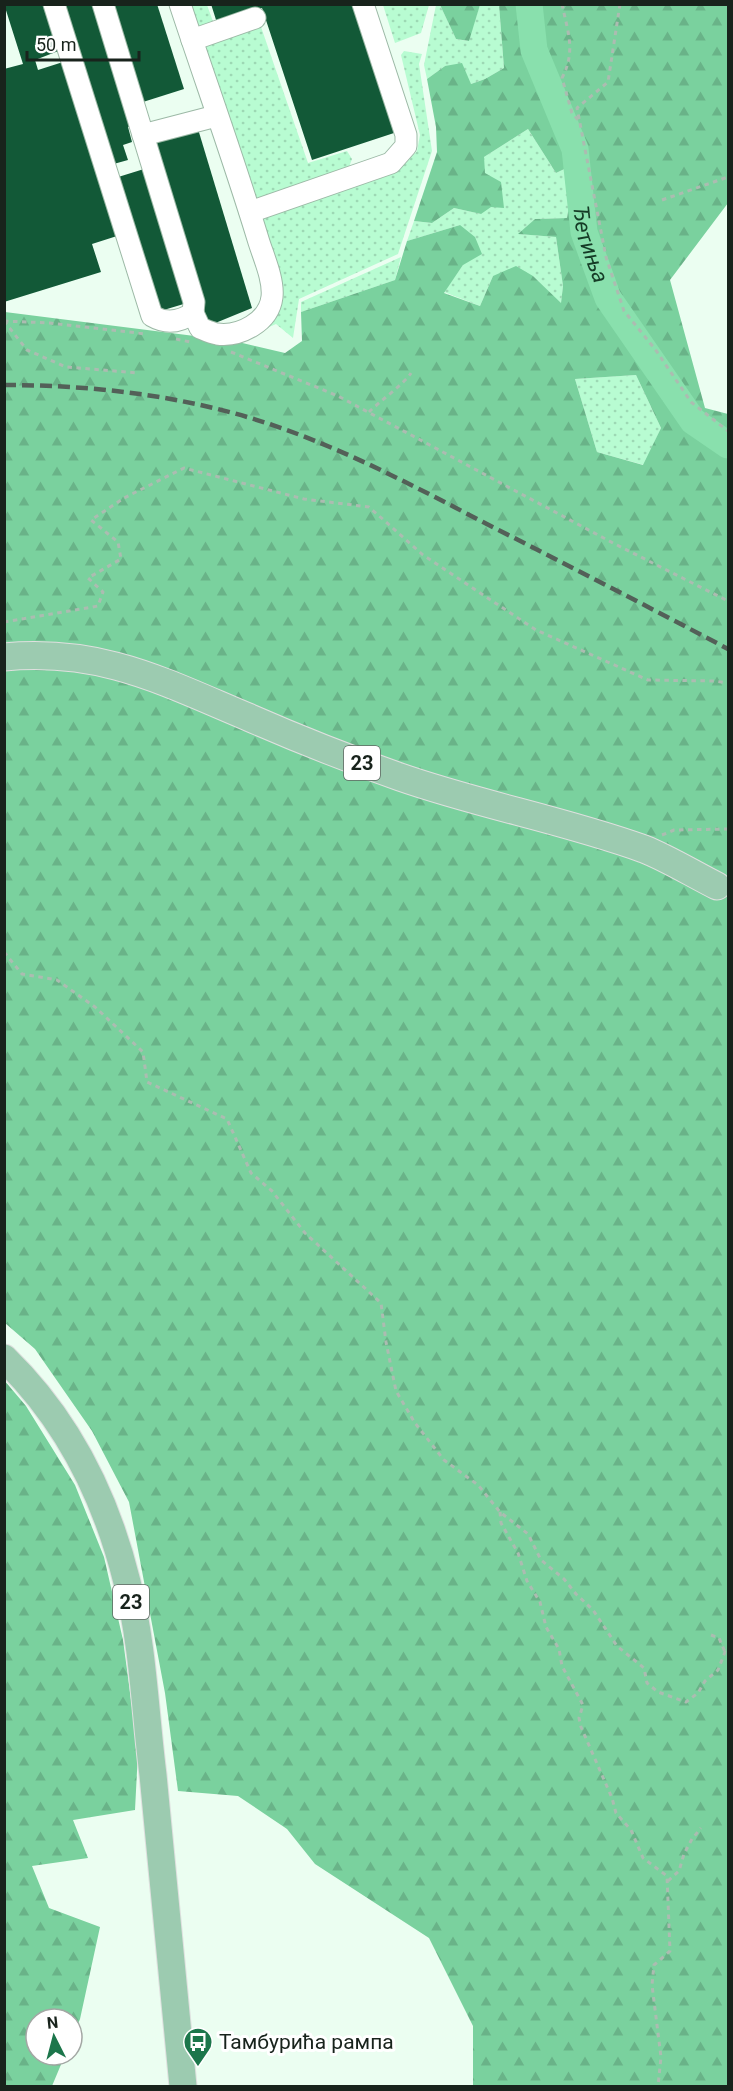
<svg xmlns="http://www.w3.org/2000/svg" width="733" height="2091" viewBox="0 0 733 2091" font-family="Roboto,sans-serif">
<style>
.grass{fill:url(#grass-dots)}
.forest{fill:url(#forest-firs);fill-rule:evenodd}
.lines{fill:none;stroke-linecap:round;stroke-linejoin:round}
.river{stroke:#89e0ad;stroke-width:27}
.building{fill:#125937}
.minor-casing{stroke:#9cb9a6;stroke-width:23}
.major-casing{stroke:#dfe0df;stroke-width:29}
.path{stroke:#acbcb1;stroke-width:3;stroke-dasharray:4.5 4.5;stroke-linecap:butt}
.minor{stroke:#fff;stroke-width:21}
.major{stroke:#9ccbb0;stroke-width:27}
.rail{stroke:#536058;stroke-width:4.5;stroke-dasharray:12 6;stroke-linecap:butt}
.labels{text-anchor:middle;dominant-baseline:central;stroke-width:6;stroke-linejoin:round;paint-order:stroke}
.shield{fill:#fff;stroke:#5d6560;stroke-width:1.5}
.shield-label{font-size:20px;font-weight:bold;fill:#18231c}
.poi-label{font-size:21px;fill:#18231c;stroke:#fff;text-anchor:start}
.water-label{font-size:22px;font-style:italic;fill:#153b26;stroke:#fff}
</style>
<defs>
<pattern id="grass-dots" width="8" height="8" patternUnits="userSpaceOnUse" patternTransform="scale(1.5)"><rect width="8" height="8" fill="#b8fcd2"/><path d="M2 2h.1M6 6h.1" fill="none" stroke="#9dd8b4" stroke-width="1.8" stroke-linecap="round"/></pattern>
<pattern id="forest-firs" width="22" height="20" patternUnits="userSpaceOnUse" patternTransform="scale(1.5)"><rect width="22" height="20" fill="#7ad19e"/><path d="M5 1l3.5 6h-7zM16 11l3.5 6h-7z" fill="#69b388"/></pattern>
</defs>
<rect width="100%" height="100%" fill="#ebfef1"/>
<g class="grass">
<polygon points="186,5 207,5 215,27 200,30"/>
<polygon points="383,5 429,5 421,33 395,43"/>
<polygon points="436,5 440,5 456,39 468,41 480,5 499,5 504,68 485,79 471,84 445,66 427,79 424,65"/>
<polygon points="260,24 308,163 347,151 352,159 349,167 268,201 257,198 247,191 202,45"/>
<polygon points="404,51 422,54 419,64 432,151 398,254 299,299 293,338 276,324 251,335 269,321 261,230 264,217 275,209 404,165 417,151 420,135 401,55"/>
<polygon points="528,129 556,173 577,163 583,184 568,186 570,199 567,218 535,219 519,234 556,237 563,286 561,304 533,276 493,276 480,306 444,292 463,265 460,225 407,241 414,221 432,223 454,208 481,214 484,157"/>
<polygon points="401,257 395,280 301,312 301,302"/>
<polygon points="636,375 661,428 644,465 597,452 575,379"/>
</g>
<g class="forest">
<polygon points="440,5 480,5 469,41 456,39"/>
<path d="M 499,5 L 728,5 L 728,203 L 670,280 L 705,408 L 728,414 L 728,2086 L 473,2086 L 473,2026 L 429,1938 L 315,1864 L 287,1829 L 238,1796 L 178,1791 L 165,1693 L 129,1502 L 92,1431 L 35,1349 L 5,1323 L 5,312 L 234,341 L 285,353 L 302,341 L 301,312 L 395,280 L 407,241 L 460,225 L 475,237 L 482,254 L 463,265 L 444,293 L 480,306 L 493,276 L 516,266 L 533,276 L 561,303 L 563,286 L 556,237 L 518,234 L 535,219 L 567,218 L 570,199 L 568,185 L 583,183 L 577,163 L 556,173 L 528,129 L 484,157 L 485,173 L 501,182 L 504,208 L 491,207 L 481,214 L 454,208 L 432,223 L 414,221 L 437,152 L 436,127 L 427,79 L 445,66 L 462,63 L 471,84 L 485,79 L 504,68 ZM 636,375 L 661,428 L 643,465 L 597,452 L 575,379 Z"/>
<polygon points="4,1380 26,1406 75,1485 104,1557 123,1640 138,1752 135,1810 73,1820 88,1858 32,1866 49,1908 100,1927 80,2019 72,2038 72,2019 36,2019 36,2055 65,2055 52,2086 5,2086"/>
</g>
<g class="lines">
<path class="river" id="s1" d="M 529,4 L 534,50 L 575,149 L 584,232 L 608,298 L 693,421 L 728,445"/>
</g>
<g class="building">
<polygon points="4,4 46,4 61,50 35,60 38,70 63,62 117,236 92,244 101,272 4,302 4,69 23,64"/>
<polygon points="62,4 95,4 133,125 128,127 132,142 123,145 128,160 110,165"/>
<polygon points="112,4 157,4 184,89 143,102"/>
<polygon points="211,4 352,4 394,133 312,160 262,8 217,23"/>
<polygon points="198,129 252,308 208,326 152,143"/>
<polygon points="144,169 187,303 157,312 115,178"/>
</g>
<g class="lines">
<g class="minor-casing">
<g id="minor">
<path d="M 54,4 L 152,316 C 166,324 180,322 193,313 L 194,302 L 103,4"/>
<path d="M 180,4 C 206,83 234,160 258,239 C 263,256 274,279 272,297 C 269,322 240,337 217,334 C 211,333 205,330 200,328 L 193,313"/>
<polyline points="192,40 255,18"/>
<polyline points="143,135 216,116"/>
<polyline points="250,212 391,163 406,146 406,135 363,4"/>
</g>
</g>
<g class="major-casing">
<g id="major">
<path d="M 4,657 C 101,648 162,681 248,717 C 298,739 349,759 400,777 C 480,805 564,820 644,849 C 669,859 693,874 717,886"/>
<path d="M 4,1358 C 67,1419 106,1497 127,1582 C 143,1644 145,1711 153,1775 C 164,1879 173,1983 183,2086"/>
</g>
</g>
<g class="path">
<path d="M 562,4 C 568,33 576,51 562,78 L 572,113 L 580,122"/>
<polyline points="620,4 608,82 577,108 606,257 624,311 655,349 691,402 728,431"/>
<polyline points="662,200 728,177"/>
<polyline points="4,321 50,323 146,334"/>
<polyline points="4,321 27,350 66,367 139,373"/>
<polyline points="176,339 190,342"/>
<polyline points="231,352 338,396 613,543 728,601"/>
<path d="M 369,412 C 379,402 406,382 411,373"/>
<polyline points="4,622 98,606 103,592 88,578 121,559 118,542 91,520 124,498 184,468 304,499 369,507 423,555 536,630 648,680 714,681 728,683"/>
<polyline points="662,835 674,830 728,829"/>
<polyline points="4,952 22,974 57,980 95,1007 143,1052 147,1082 227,1119 251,1173 272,1191 305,1233 381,1303 386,1342 396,1391 415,1423 444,1460 478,1485 500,1512 528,1534 541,1560 564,1579 576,1594 593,1610 617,1646 644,1668 647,1683 658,1692 686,1702 698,1693 705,1681 718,1670 725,1652 728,1653"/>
<polyline points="500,1512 501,1523 518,1553 527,1581 540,1602 546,1627 559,1649 562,1666 583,1705 579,1718 581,1727 612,1798 616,1813 631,1830 643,1858 667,1876 670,1951 654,1965 652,1985 661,2057 658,2086"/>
<polyline points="711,1635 719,1638 725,1652"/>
<polyline points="668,1881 679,1871 684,1854 692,1839 701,1828"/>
</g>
<use href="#minor" class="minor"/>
<use href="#major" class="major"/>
<path class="rail" d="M 4,385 C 82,385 159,393 233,413 C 322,437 402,480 483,522 C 565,564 647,606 728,649"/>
</g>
<defs>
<g id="bus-pin" transform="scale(1.5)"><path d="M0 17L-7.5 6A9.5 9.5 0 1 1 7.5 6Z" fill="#1c764b" stroke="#fff"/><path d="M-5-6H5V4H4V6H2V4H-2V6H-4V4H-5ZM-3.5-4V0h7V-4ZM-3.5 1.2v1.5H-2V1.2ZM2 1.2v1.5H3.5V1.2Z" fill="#fff"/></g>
</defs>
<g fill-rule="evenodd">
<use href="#bus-pin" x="198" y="2042"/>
</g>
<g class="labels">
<g class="shield">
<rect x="344" y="746" width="36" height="34" rx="4.5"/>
<rect x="113" y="1585" width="36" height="34" rx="4.5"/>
</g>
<g class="shield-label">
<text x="362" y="763">23</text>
<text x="131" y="1602">23</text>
</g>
<g class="poi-label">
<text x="219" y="2042">Тамбурића рампа</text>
</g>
<g class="water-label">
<text stroke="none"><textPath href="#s1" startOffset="250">Ђетиња</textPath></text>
</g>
</g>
<rect width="733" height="2091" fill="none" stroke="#18231c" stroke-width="12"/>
<g transform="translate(54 2037) rotate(354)"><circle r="28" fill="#ffffff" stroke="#a3a7a4" stroke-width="1.5"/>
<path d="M0-4.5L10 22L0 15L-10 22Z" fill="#1c764b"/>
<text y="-9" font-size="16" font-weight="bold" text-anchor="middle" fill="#18231c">N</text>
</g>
<path d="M27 51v9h112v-9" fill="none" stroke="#18231c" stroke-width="3"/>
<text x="36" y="51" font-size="18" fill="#18231c" stroke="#ffffff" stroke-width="4.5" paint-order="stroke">50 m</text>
</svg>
